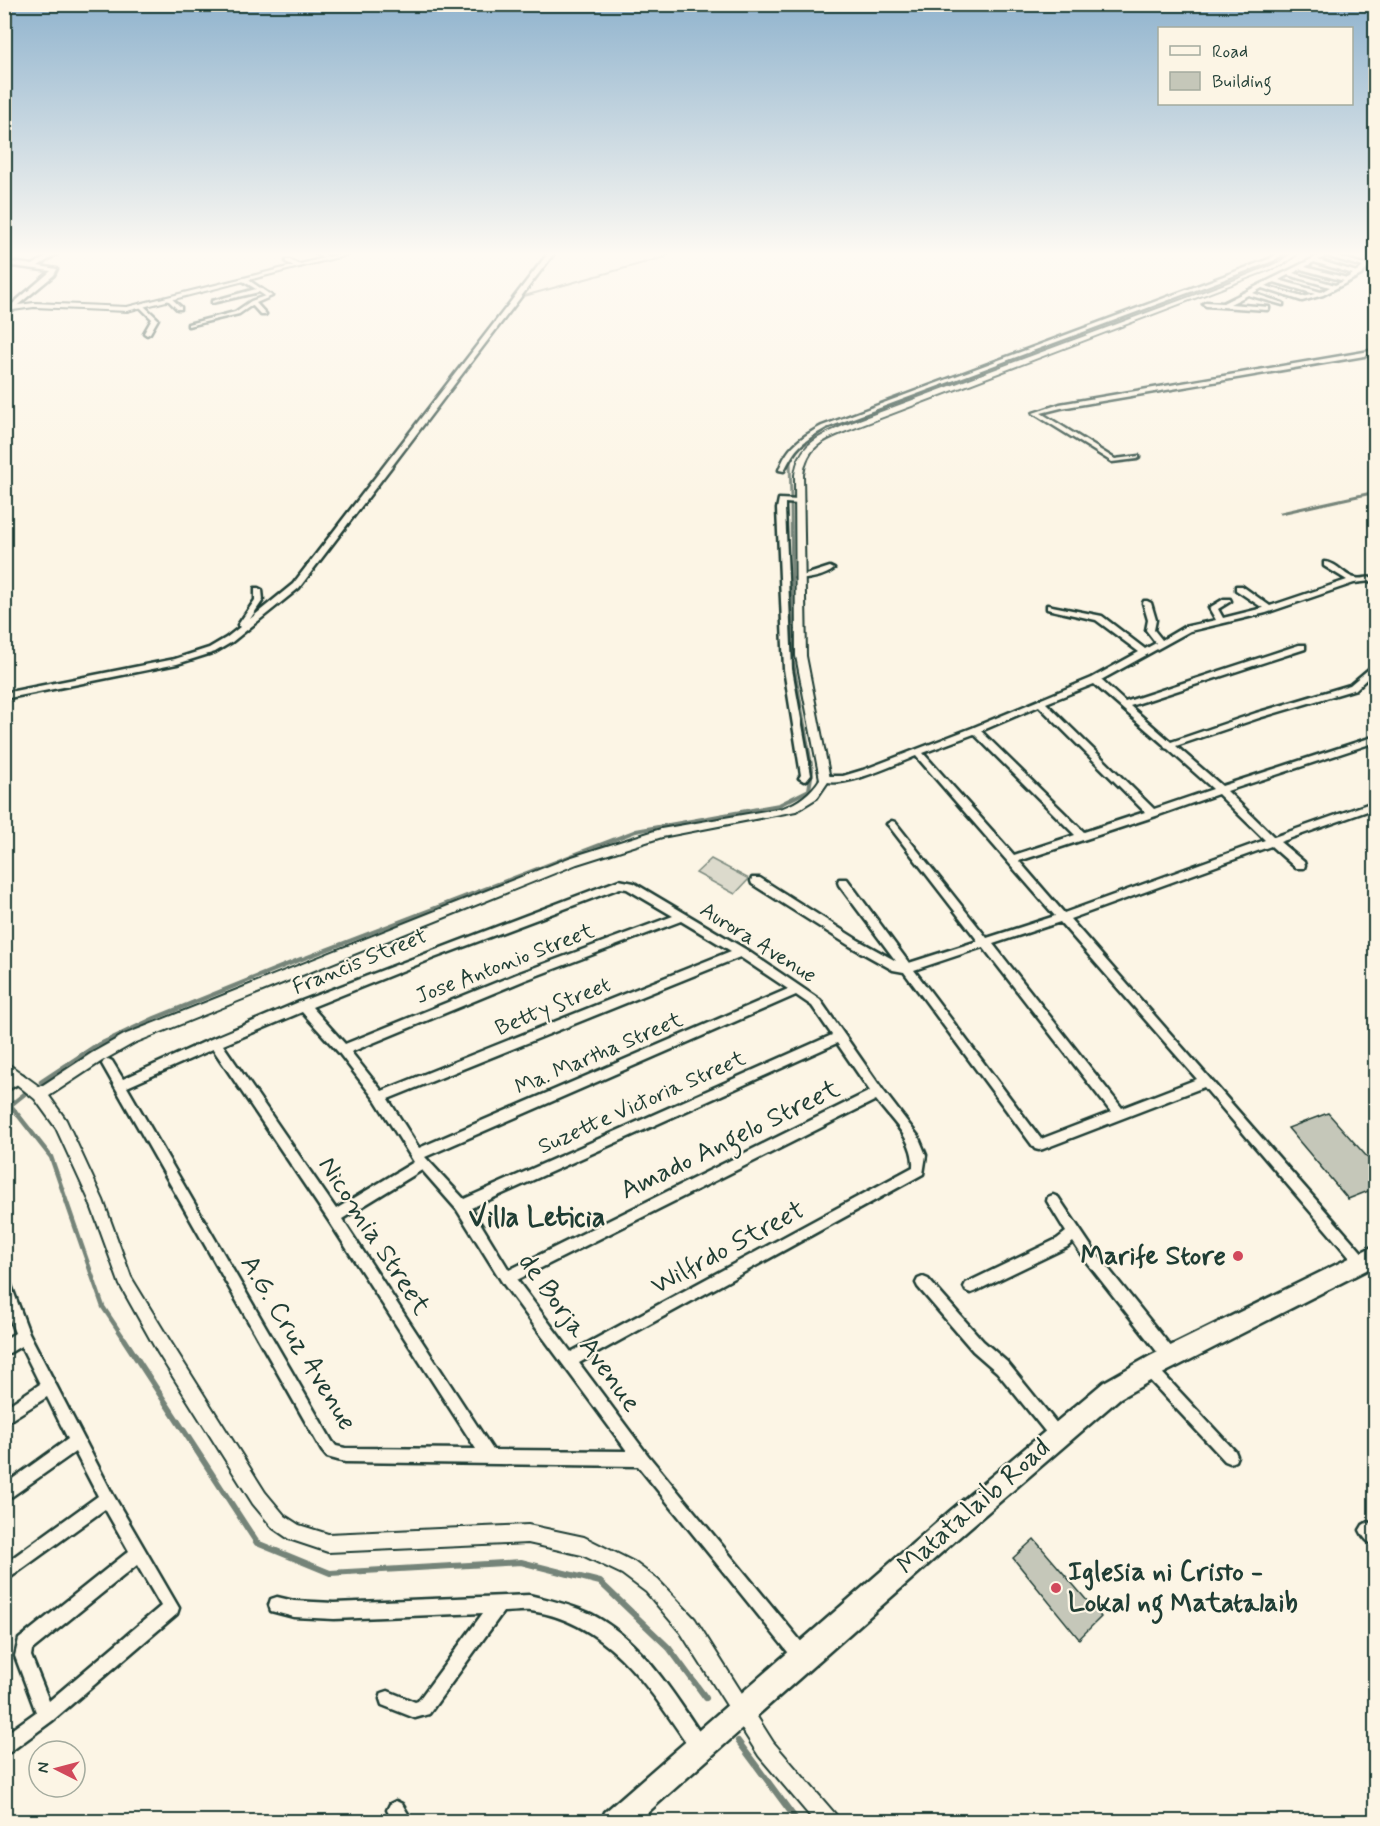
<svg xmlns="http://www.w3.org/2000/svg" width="1380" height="1826" viewBox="0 0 1380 1826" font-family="Mynerve,sans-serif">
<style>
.green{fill:#dcdacc;stroke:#7e8c80;stroke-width:1.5}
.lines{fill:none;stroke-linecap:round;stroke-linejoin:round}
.stream-far4{stroke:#758479;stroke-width:2}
.stream-far3{stroke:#758479;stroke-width:3}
.stream-far2{stroke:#758479;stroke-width:4}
.stream-far1{stroke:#758479;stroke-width:4.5}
.stream{stroke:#758479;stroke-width:6}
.building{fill:#c5c7b9;stroke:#1f3d34;stroke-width:1.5}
.minor-casing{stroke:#1f3d34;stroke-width:5}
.tertiary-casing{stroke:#1f3d34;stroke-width:4}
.primary-casing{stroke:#1f3d34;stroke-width:5}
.minor{fill:#fcf5e5;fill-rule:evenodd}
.tertiary{fill:#fcf5e5;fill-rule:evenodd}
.primary{fill:#fcf5e5;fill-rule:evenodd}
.poi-dot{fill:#d1495b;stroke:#fcf5e5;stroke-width:2}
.labels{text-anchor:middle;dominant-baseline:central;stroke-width:4.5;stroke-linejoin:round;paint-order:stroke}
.street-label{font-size:22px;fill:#1f3d34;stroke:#fcf5e5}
.near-street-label{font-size:27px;fill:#1f3d34;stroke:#fcf5e5}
.near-poi-label{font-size:27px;font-weight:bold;fill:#1f3d34;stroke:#fcf5e5;text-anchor:end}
.near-neighbourhood-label{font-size:28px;font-weight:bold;fill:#1f3d34;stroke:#fcf5e5}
</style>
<rect width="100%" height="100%" fill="#fcf5e5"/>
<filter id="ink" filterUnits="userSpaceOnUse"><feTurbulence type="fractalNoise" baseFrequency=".0167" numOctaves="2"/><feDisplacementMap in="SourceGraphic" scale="12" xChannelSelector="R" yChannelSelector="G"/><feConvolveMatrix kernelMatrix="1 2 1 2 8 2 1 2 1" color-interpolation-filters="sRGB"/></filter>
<g filter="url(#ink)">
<polygon class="green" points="711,859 749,879 735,894 696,873"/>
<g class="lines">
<g class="stream-far4">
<polyline points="1185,297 1279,262 1292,252"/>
<polyline points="517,298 665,257 671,252"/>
<polyline points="871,414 1182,298"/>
<polyline points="854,420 867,415"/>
<polyline points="827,433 848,422"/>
</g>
<g class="stream-far3">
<polyline points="796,449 829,432"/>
<polyline points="791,499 790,459 792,456"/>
<polyline points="791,504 793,664"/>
<polyline points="1281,513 1376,492"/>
</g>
<polyline class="stream-far2" points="297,961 636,831 779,805 809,790 812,770 793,663"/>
<g class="stream-far1">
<polyline points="41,1082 94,1047 155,1018 301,959"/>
<polyline points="4,1097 51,1157 103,1307 125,1340"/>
<polyline points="12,1104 27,1092"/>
</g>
<g class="stream">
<polyline points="124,1339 257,1543 330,1573 521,1562 600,1582 669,1648 706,1698"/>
<polyline points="738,1741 798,1822"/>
</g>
</g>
<g class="building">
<polygon points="1328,1113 1376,1167 1376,1188 1348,1199 1288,1128"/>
<polygon points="1034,1539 1101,1617 1079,1639 1013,1558"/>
</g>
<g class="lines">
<g class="minor-casing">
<g id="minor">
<polygon points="53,252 60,252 38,266 57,269 54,275 13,309 9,309 9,307 51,271 4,265 4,261 33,265"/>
<polygon points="314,252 321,252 330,258 325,259"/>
<polygon points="549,252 555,252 299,588 232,642 215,652 177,664 4,699 4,693 175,659 209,648 226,638 240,627 238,625 255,600 255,588 258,588 262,590 263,600 250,619 293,584"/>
<path d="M 1280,252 L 1286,252 L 1273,261 L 826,428 C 802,442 796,446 784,471 L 779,470 C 787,447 801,437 822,426 L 1269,259 Z"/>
<path d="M 1326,252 L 1333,252 L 1330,254 L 1367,265 L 1376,264 L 1376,268 L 1368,268 L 1361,275 L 1323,295 L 1302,301 L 1262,288 L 1253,293 L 1283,303 L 1283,305 L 1248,295 L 1230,304 L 1269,307 L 1269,309 L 1267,310 L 1206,306 L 1203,304 L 1206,302 L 1223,303 ZM 1326,256 L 1363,267 L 1357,272 L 1318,260 ZM 1314,262 L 1353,274 L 1347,278 L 1305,267 ZM 1301,269 L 1344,281 L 1335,285 L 1293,273 ZM 1288,275 L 1330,287 L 1321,292 L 1279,280 ZM 1274,282 L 1315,294 L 1302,297 L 1266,286 Z"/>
<polygon points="1360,252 1367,252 1376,257 1376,261"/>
<polygon points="286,260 290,260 301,266 296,267 286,262"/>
<polygon points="243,279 247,279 272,296 256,303 266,314 265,315 261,315 252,305 239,314 188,326 188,324 235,312 251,301 265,296 259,292 212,303 212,301 256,289 243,281"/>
<polygon points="171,298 181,307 181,309 177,309 168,300"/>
<polygon points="143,305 158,319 150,333 147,335 144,333 152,319 140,307"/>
<polygon points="1376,350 1376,354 1061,408 1041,413 1115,459 1139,456 1139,458 1137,459 1112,462 1033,413 1060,404"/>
<polygon points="779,499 799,500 803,502 799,504 785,503 785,509 792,669 811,775 807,780 804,781 799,778 801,775 784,669 777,509"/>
<path d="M 1324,562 C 1337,562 1344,576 1355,578 C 1363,580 1368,575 1375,579 L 1371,581 L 1354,583 L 1266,613 L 1190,631 L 1101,680 L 1125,702 L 1299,645 L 1305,645 L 1305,649 L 1130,706 L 1171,742 L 1256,713 L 1350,685 L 1376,663 L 1376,670 L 1356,689 L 1262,717 L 1176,746 L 1222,786 L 1376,736 L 1376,742 L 1227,791 L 1274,837 L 1376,801 L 1376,808 L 1280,842 L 1304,862 L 1305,865 L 1304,868 L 1296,868 L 1271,846 L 1070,919 L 1366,1257 L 1368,1261 L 1366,1265 L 1361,1267 L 1356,1265 L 1204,1087 L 1043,1149 L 1039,1150 L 1035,1149 L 904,972 L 893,970 L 850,946 L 752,884 L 751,881 L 752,878 L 760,878 L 858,940 L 896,961 L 839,885 L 838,882 L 839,879 L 847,879 L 909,963 L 978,941 L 889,826 L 887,824 L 892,821 L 895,822 L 987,938 L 1055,916 L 916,756 C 896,764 837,792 820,779 L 825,776 L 843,776 L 863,770 L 972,728 L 1092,678 L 1139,652 L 1096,620 L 1047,609 L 1047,605 L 1102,616 L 1145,649 L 1156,643 L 1146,630 L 1148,620 L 1143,603 L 1144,601 L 1147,601 L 1151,603 L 1156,620 L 1154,630 L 1162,640 L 1184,627 L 1216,620 L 1209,608 L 1224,599 L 1230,599 L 1231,601 L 1218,609 L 1223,618 L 1263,608 L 1236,590 L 1236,586 L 1242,586 L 1270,606 L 1347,580 L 1324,566 ZM 1094,684 L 1164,745 L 1165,748 L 1168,749 L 1213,789 L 1154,809 L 1046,703 ZM 1039,706 L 1145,812 L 1084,832 L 981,731 ZM 974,734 L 1075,835 L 1014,855 L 923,753 ZM 1218,794 L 1265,840 L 1064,913 L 1019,861 L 1156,816 ZM 1060,922 L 1197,1079 L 1122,1108 L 993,944 ZM 983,947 L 1111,1112 L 1041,1139 L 914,970 Z"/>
<path d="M 830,567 L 834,569 C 824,577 812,578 800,580 L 796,578 Z"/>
<path d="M 619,880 L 634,883 L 745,949 L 820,1000 L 882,1089 L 918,1136 L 926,1155 L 923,1174 L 579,1363 L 647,1454 L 808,1650 L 810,1656 L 808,1662 L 802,1664 L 796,1662 L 638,1466 L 345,1462 L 327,1457 L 322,1451 L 102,1064 L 104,1061 L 108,1059 L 112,1061 L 123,1079 L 211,1039 L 299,1002 ZM 620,888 L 627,889 L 673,916 L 517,974 L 345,1044 L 312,1007 L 434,958 ZM 681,921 L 731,951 L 382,1091 L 351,1052 L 525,980 ZM 740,957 L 788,989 L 419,1148 L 388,1099 ZM 796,995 L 812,1006 L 832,1035 L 464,1199 L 425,1157 ZM 302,1012 L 339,1053 L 376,1101 L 414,1162 L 336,1209 L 223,1045 ZM 837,1043 L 870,1091 L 509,1270 L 471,1208 ZM 213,1049 L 329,1221 L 476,1449 L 345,1448 L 336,1446 L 332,1441 L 127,1087 ZM 876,1100 C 891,1120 915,1140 913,1167 L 571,1352 L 517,1280 ZM 422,1170 L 457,1210 L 502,1282 L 627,1451 L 493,1450 L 342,1219 Z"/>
<polygon points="19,1073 23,1075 25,1078 23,1081 4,1092 4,1081"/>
<polygon points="1053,1195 1058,1197 1095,1252 1176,1353 1178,1358 1176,1363 1171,1365 1166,1363 1085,1260 1073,1242 1067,1247 976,1291 971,1293 966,1291 964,1287 966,1283 1057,1239 1066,1232 1047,1201 1048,1197"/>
<polygon points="923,1277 928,1279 983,1341 1007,1362 1062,1430 1064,1435 1062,1440 1057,1442 1052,1440 997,1372 973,1351 918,1287 916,1283 918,1279"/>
<path d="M 4,1278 L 9,1280 L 29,1333 L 112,1493 L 179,1608 L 177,1614 L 52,1721 L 10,1752 L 4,1754 L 4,1735 L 36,1712 L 15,1656 L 19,1639 L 129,1551 L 105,1509 L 4,1582 L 4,1564 L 98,1496 L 75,1452 L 4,1502 L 4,1485 L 68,1439 L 47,1397 L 4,1424 L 4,1408 L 40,1384 L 21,1346 L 4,1356 L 4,1340 L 15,1333 L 4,1304 ZM 137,1565 L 161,1606 L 49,1701 L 31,1656 L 32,1650 Z"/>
<polygon points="1149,1362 1154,1364 1235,1451 1237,1456 1235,1461 1230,1463 1225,1461 1144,1374 1142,1369 1144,1364"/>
<path d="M 1368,1522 L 1376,1527 L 1376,1546 C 1368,1543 1363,1537 1360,1530 L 1363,1525 Z"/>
<path d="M 529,1595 C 550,1600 571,1605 591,1614 C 642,1640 674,1695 705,1740 L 708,1746 L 705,1752 L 699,1755 L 693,1752 C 652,1692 610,1622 531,1611 C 522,1610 512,1612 503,1612 L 429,1714 L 415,1718 L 382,1705 L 380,1699 L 382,1693 L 388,1691 L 415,1702 L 418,1701 L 483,1613 L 334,1619 L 294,1617 L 271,1611 L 269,1605 L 271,1599 L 277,1597 L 294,1601 L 334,1603 Z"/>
<polygon points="396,1801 402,1804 413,1822 393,1822 387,1810 390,1804"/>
</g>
</g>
<g class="tertiary-casing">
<g id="tertiary">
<polygon points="348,252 358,252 127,311 34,307 13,310 4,315 4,310 11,306 34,303 127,307"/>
<path d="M 1292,252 L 1299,252 L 1284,264 L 849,430 C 824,440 807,445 803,475 L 806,656 L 830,779 L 817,798 L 796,811 L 662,837 L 577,864 L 134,1043 L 102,1061 L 49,1096 L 66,1120 L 103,1200 L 131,1277 L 170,1341 L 265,1492 L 285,1516 L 299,1525 L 328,1534 L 528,1525 L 584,1537 L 634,1562 L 658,1580 L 695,1619 L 773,1742 L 836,1815 L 839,1822 L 815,1822 L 759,1756 L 681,1633 L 646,1592 L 622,1574 L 582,1555 L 528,1543 L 328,1552 L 289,1539 L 273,1528 L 253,1504 L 158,1353 L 120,1285 L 89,1200 L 56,1128 L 35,1099 L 4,1074 L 4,1061 L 40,1087 L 92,1053 L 124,1035 L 569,858 L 661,829 L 783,808 C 799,802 811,793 820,779 L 796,656 L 795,475 C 799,444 817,438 843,426 L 1241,278 L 1280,262 Z"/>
</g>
</g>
<g class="primary-casing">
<polygon id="primary" points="1376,1245 1376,1265 1166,1372 1120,1398 967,1530 637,1822 601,1822 605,1812 949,1512 1104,1382 1150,1356"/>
</g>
<use href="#minor" class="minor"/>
<use href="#tertiary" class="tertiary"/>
<use href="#primary" class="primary"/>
</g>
</g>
<linearGradient id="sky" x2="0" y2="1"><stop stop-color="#91b4ce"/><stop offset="0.5" stop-color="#fefaf3"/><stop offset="1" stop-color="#fefaf3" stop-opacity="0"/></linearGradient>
<rect width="1380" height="508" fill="url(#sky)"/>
<g class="poi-dot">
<circle cx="1238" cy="1256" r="6"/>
<circle cx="1056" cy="1588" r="6"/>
</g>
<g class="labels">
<g class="street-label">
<text transform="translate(758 943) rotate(32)">Aurora Avenue</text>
<text transform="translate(360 962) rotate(-22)">Francis Street</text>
<text transform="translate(505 964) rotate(-21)">Jose Antonio Street</text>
<text transform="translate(553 1007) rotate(-22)">Betty Street</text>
<text transform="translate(599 1054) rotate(-23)">Ma. Martha Street</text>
<text transform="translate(642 1103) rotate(-24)">Suzette Victoria Street</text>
</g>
<g class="near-street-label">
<text transform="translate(730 1140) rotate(-26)">Amado Angelo Street</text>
<text transform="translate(374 1236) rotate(57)">Nicomia Street</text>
<text transform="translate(728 1248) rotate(-28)">Wilfrdo Street</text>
<text transform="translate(579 1333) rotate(54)">de Borja Avenue</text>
<text transform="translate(298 1343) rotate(59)">A.G. Cruz Avenue</text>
<text transform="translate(974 1507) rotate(-41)">Matatalaib Road</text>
</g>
<g class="near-poi-label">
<text x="1226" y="1256">Marife Store</text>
<text x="1068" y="1572" text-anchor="start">Iglesia ni Cristo -<tspan x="1068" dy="31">Lokal ng Matatalaib</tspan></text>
</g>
<g class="near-neighbourhood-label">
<text x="537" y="1218">Villa Leticia</text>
</g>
</g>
<rect width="1380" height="1826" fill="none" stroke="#fcf5e5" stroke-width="24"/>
<rect x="12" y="12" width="1356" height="1802" fill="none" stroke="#1f3d34" stroke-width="2" filter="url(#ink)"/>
<rect x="1158" y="27" width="195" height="78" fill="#fcf5e5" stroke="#a4ab9e" stroke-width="1.5"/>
<rect x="1170" y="46" width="30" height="9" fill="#fcf5e5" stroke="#a4ab9e" stroke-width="1.5"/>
<text x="1212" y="57" font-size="18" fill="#1f3d34">Road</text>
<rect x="1170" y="72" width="30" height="18" fill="#c5c7b9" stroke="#a4ab9e" stroke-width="1.5"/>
<text x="1212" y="87" font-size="18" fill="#1f3d34">Building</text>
<g transform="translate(57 1769) rotate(276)"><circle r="28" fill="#fcf5e5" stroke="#a4ab9e" stroke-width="1.5"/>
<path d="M0-4.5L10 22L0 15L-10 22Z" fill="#d1495b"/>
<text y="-9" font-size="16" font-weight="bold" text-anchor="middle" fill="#1f3d34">N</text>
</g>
</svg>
